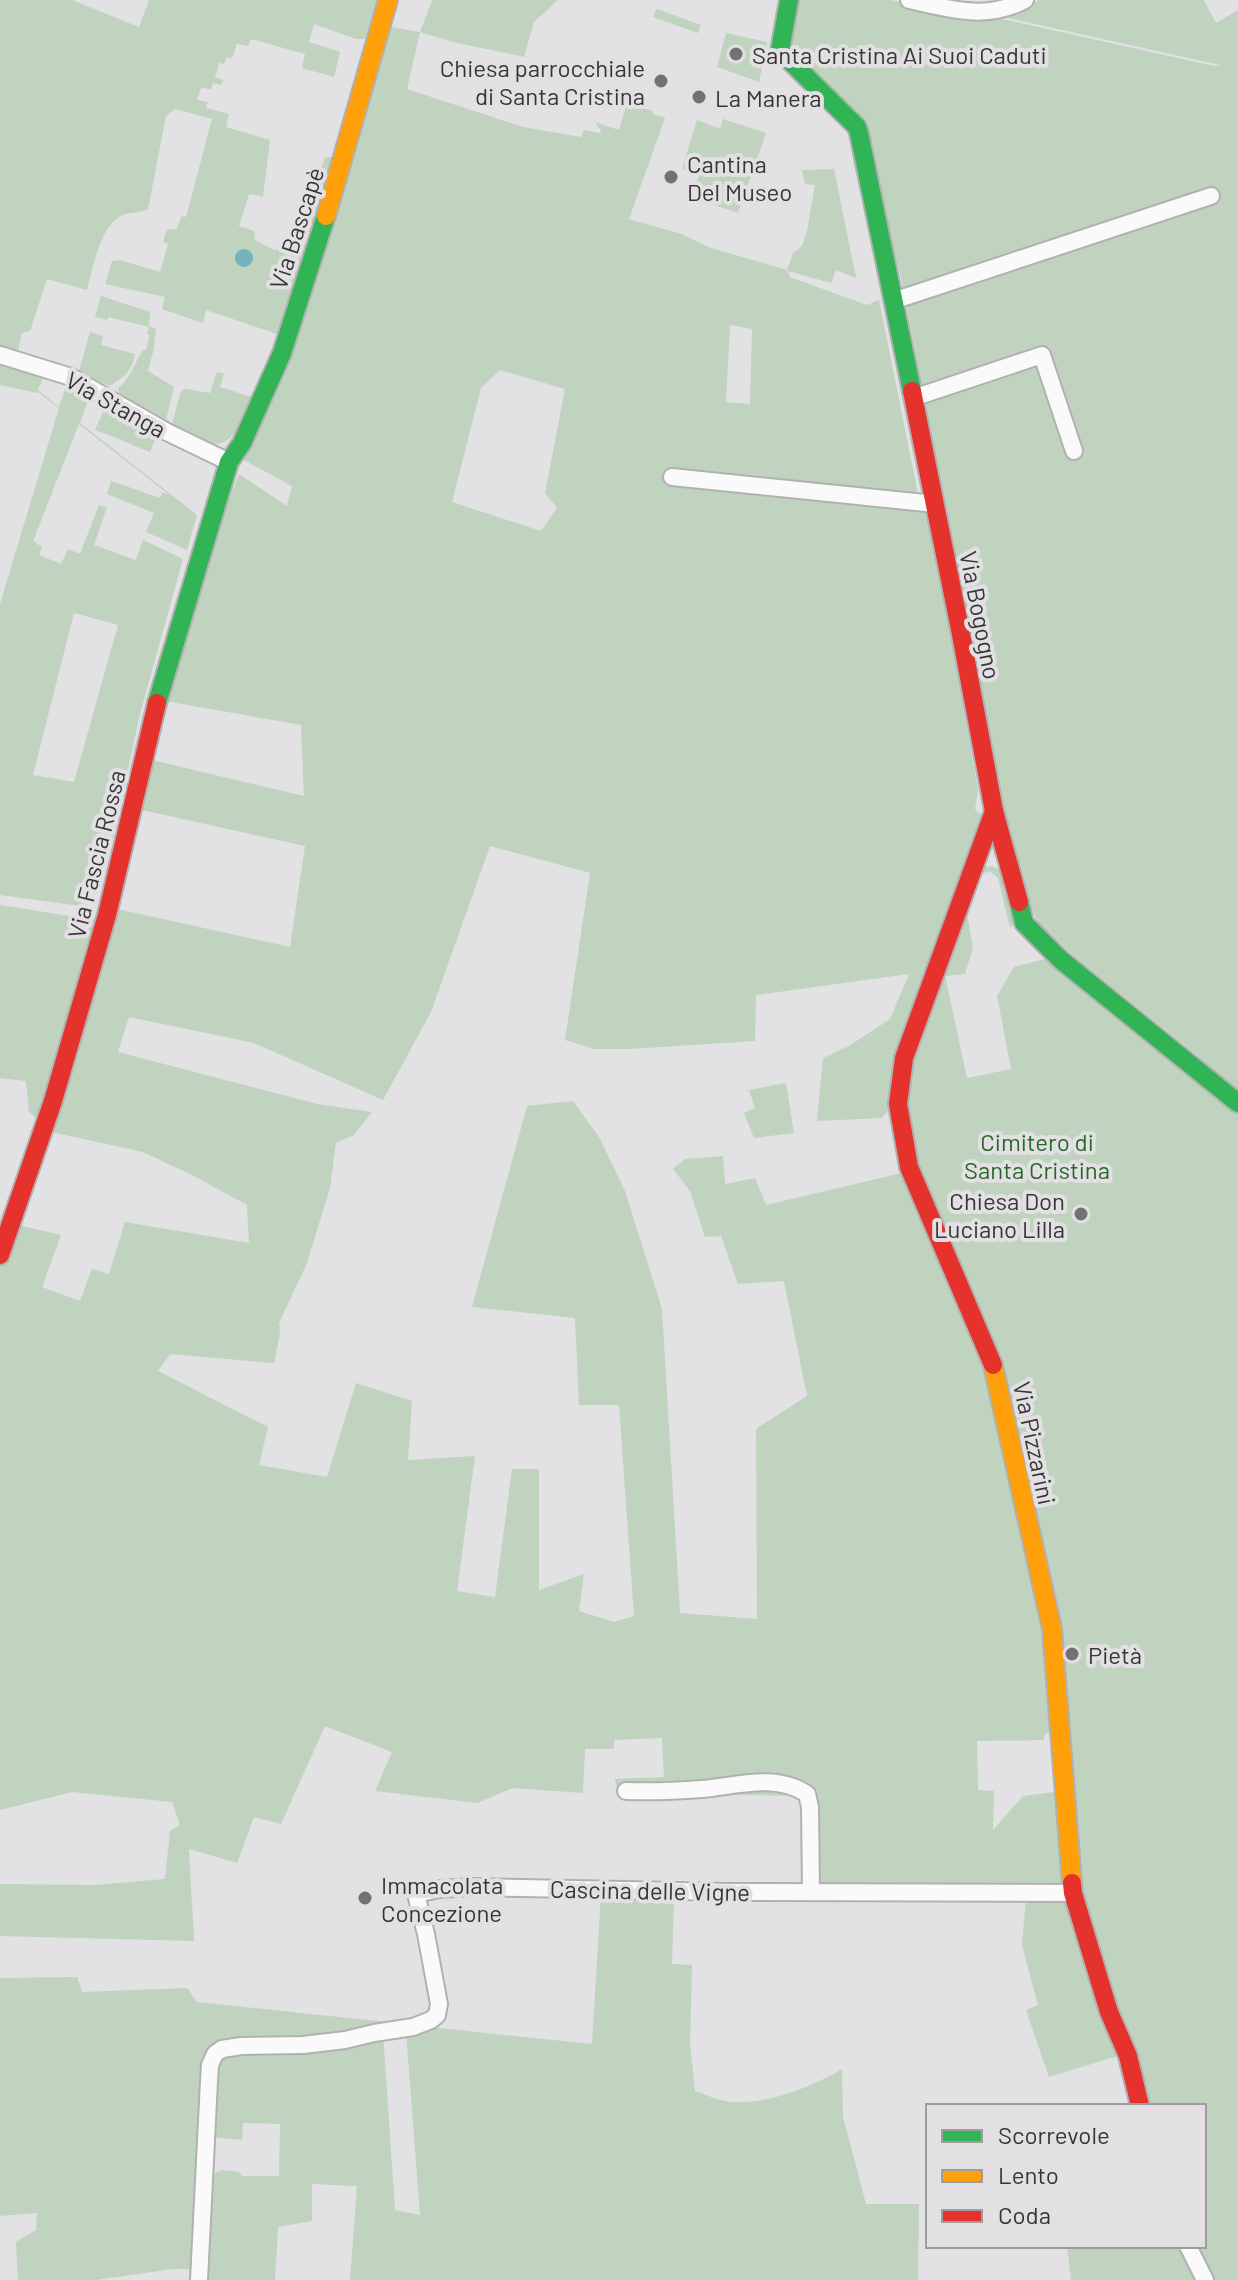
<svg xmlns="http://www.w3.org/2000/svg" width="1238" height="2280" viewBox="0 0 1238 2280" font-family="Barlow,sans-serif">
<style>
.green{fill:#bfd3bf;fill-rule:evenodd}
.water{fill:#75b3bd}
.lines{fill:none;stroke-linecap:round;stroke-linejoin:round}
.street-casing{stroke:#b2b1b2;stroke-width:20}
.fast-casing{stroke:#b2b1b2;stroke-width:22}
.slow-casing{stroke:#b2b1b2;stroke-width:22}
.jam-casing{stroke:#b2b1b2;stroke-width:22}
.street{stroke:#fbfafb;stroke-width:16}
.fast{stroke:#30b455;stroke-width:18}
.slow{stroke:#ff9f0a;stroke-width:18}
.jam{stroke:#e5322d;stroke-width:18}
.poi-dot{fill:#727173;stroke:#e3e0e4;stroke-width:3}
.labels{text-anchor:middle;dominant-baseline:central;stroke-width:8;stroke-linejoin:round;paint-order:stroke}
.poi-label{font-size:24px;fill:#363537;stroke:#e3e0e4;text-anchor:start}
.street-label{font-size:24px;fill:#363537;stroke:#e3e0e4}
.park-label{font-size:24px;fill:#276727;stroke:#e3e0e4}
</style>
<rect width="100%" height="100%" fill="#e2e1e3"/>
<g class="green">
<path d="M 0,0 L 72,0 L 139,27 L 149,0 L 381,0 L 374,25 L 365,39 L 356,39 L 314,24 L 309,42 L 340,52 L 334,77 L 302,68 L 305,54 L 251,39 L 248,46 L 237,44 L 232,58 L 227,57 L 224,64 L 219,63 L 215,77 L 223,80 L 221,85 L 213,83 L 211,90 L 201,87 L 197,100 L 208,102 L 206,108 L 229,114 L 226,127 L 270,140 L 263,197 L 249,194 L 239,226 L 254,231 L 255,240 L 274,250 L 304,243 L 307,248 L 277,334 L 206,310 L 203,323 L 162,309 L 165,297 L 105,284 L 112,261 L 120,260 L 160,272 L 168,244 L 163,242 L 167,229 L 176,230 L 182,216 L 186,217 L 212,119 L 175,109 L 166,116 L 148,209 C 139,213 131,212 123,215 C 101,223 92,270 87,290 L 47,279 L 30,331 L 22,333 L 18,351 L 0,348 Z"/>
<path d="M 432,0 L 558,0 L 534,22 L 524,57 L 453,42 L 420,32 L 407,89 L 523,127 L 581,137 L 584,130 L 600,133 L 601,131 L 595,122 L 619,130 L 627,103 L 653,111 L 653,114 L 665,118 L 629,219 L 681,234 L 711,248 L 787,270 L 793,253 L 802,246 L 807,231 L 815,185 L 805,184 L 802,170 L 834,169 L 856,278 L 836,270 L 831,283 L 788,271 L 790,277 L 867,305 L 879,300 L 919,499 L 925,508 L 949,624 L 978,791 L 975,809 L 981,815 L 894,1103 L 882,1118 L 817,1121 L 823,1058 L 849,1046 L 890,1019 L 909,974 L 756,995 L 755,1041 L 630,1049 L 594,1049 L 565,1040 L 590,873 L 490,846 L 431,1012 L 383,1100 L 254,1043 L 129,1017 L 118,1052 L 317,1104 L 372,1112 L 354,1135 L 336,1143 L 330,1188 L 307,1263 L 279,1323 L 280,1334 L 274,1363 L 170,1354 L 158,1371 L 268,1427 L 259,1465 L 327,1477 L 356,1383 L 412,1401 L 408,1460 L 475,1456 L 457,1591 L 495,1597 L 512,1469 L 539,1469 L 539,1590 L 584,1574 L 579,1611 L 614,1622 L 634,1616 L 619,1405 L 579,1405 L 575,1318 L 472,1307 L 527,1106 L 573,1101 L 599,1137 L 625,1191 L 662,1309 L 680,1613 L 757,1619 L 756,1429 L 807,1396 L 784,1281 L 738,1284 L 721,1236 L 705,1237 L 690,1191 L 673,1169 L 685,1159 L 723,1156 L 725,1184 L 755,1178 L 766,1205 L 906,1172 L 985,1352 L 1043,1628 L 1043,1651 L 1053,1732 L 1045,1734 L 1044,1740 L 977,1741 L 978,1790 L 994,1791 L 993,1830 L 1023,1796 L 1055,1792 L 1065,1887 L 817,1887 L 805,1807 L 801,1796 L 688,1794 L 618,1796 L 615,1779 L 664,1777 L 662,1738 L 614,1740 L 614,1749 L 585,1749 L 583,1793 L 513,1788 L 477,1803 L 375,1791 L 392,1752 L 325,1726 L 281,1824 L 254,1817 L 237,1863 L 189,1849 L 194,1941 L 0,1936 L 0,1884 L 94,1885 L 165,1879 L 170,1831 L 180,1825 L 172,1802 L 72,1792 L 0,1810 L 0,1268 L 14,1224 L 61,1235 L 42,1287 L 80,1301 L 92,1269 L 109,1274 L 125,1222 L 249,1243 L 247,1205 L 194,1176 L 143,1152 L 47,1131 L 117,909 L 290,947 L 305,846 L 138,809 L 152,760 L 304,796 L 301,725 L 165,701 L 209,553 L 239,474 L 287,506 L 292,486 L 244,460 L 387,26 L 420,32 ZM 730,325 L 752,329 L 750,404 L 726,402 ZM 500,370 L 565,389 L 545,493 L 557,508 L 541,531 L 452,502 L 481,388 Z"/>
<polygon points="799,0 891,0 962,14 998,18 1214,66 1220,65 999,16 1021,9 1039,0 1204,0 1216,23 1238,10 1238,1094 1196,1054 1075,957 1039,923 1018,888 901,277 860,120 789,49"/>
<polygon points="657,9 701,25 698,33 653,17"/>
<polygon points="726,33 767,42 759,82 717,67"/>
<polygon points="723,119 766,133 738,213 691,197 699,175 682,169 697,120 720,129"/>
<polygon points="325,157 334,157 312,231 305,233 298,224 313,180 317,181"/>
<path d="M 101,296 L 150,312 L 149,326 L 156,329 L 153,352 L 148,371 L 174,387 L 166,420 L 120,394 L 118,388 C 131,378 135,362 143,350 L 146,350 L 150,335 L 147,334 L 149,327 L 108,317 L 107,320 L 95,317 Z"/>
<path d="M 90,332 L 103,336 L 101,345 L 135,354 C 133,370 122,379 109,386 L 79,371 Z"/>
<path d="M 0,363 L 44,375 L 38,390 L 59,407 L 66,386 L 89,398 L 80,423 L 197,515 L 187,550 L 146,532 L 154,513 L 107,494 L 111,481 L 160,498 L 162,493 L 168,494 L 79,424 L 33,541 L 42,547 L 39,555 L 61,564 L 68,549 L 80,554 L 99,505 L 107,507 L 94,545 L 136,560 L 143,540 L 183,559 L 140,714 L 112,842 L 98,844 L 88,907 L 0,895 L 0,604 L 59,408 L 38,392 L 37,393 L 0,385 ZM 74,613 L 118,625 L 74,782 L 33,775 Z"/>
<path d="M 217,372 L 224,374 L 220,387 L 252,397 C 244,416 237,446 211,444 L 172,424 L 181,391 L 185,389 L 210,393 Z"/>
<path d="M 104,410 L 156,438 L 150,452 C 131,445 115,436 95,430 Z"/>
<polygon points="992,866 1002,871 1014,922 1010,928 998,878 990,871 976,876 985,867"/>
<polygon points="965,902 973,948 965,974 945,976 967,1078 1011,1069 997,996 1014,967 1048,958 1238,1112 1238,2280 1207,2280 1190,2246 1204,2246 1204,2106 1146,2106 1077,1892 1055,1630 996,1364 931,1211 903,1103 908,1063"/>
<polygon points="0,905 95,920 38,1120 29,1112 26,1081 0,1078"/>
<polygon points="786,1083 794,1133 754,1138 744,1113 755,1108 749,1090"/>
<path d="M 601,1894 L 674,1896 L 672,1964 L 692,1965 L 690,2043 L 695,2091 C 707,2095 720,2101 732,2102 C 766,2105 812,2087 842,2069 L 843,2117 L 866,2204 L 919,2204 L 918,2280 L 350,2280 L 357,2186 L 312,2184 L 312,2221 L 278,2227 L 275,2280 L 202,2280 L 211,2175 L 222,2170 L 239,2172 L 242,2176 L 279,2176 L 280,2124 L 243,2123 L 242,2140 L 212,2137 L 214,2071 L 223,2057 L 383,2033 L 395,2210 L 420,2215 L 406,2031 L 428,2027 L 592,2044 Z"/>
<polygon points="1026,1899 1068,1900 1121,2055 1049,2077 1026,2010 1038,2005 1022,1945"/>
<polygon points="77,1977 82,1992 187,1988 197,2002 396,2023 343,2036 210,2051 197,2269 173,2269 96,2280 18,2280 16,2242 36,2230 37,2213 0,2216 0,1978"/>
<polygon points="1067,2246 1186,2246 1203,2280 1071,2280"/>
</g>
<circle class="water" cx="244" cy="258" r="9"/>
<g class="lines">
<g class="street-casing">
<g id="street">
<path d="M 909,0 C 950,9 986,21 1025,0"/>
<polyline points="893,301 1211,196"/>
<polyline points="0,355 71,377 167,432 229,462"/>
<polyline points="913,398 1042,355 1074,451"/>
<polyline points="672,477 935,504"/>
<path d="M 626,1791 C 652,1792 676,1791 702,1789 C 736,1786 776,1773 807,1794 L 810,1807 L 811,1892"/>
<polyline points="1188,2246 1205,2280"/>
<polyline points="199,2280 209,2081 210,2065 215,2054 222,2049 241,2046 303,2045 345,2040 374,2033 413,2027 431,2020 437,2015 439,2004 426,1934 416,1894 439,1889 473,1887 729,1892 1073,1893"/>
</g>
</g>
<g class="fast-casing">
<g id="fast">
<polyline points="789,0 780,51 857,127 859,133 912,391"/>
<polyline points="157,703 229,462 242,443 282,353 326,216"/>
<polyline points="1019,902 1024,923 1061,960 1238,1103"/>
</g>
</g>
<g class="slow-casing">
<g id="slow">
<polyline points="326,216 388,0"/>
<polyline points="993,1365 1052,1629 1072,1883"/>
</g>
</g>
<g class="jam-casing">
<g id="jam">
<polyline points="912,391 960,629 994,811 1019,902"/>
<polyline points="0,1255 53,1101 107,915 157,703"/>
<polyline points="993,1365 909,1167 898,1104 904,1058 994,811"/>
<polyline points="1072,1883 1073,1893 1109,2012 1128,2056 1140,2106"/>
</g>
</g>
<use href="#street" class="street"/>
<use href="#fast" class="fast"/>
<use href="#slow" class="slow"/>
<use href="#jam" class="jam"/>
</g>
<g class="poi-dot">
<circle cx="736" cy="54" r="8"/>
<circle cx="661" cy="81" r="8"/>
<circle cx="699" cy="97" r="8"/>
<circle cx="671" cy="177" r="8"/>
<circle cx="1081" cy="1214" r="8"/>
<circle cx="1072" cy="1654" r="8"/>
<circle cx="365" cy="1898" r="8"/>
</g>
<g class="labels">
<g class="poi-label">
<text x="752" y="54">Santa Cristina Ai Suoi Caduti</text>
<text x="645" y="67" text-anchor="end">Chiesa parrocchiale<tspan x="645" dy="28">di Santa Cristina</tspan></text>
<text x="715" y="97">La Manera</text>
<text x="687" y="163">Cantina<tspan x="687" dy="28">Del Museo</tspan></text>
<text x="1065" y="1200" text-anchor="end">Chiesa Don<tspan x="1065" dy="28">Luciano Lilla</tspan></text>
<text x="1088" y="1654">Pietà</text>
<text x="381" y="1884">Immacolata<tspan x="381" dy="28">Concezione</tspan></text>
</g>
<g class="street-label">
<text transform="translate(296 228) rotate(-72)">Via Bascapè</text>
<text transform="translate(116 404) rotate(29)">Via Stanga</text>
<text transform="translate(981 615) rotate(79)">Via Bogogno</text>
<text transform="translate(96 854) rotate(-76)">Via Fascia Rossa</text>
<text transform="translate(1035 1443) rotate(78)">Via Pizzarini</text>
<text transform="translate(650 1890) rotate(1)">Cascina delle Vigne</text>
</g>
<g class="park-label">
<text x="1037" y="1141">Cimitero di<tspan x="1037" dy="28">Santa Cristina</tspan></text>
</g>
</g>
<rect x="926" y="2104" width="280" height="144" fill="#e3e0e4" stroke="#9e9c9f" stroke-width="2"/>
<rect x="942" y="2130" width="40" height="12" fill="#30b455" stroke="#9e9c9f" stroke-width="2"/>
<text x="998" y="2144" font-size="24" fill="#363537">Scorrevole</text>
<rect x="942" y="2170" width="40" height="12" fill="#ff9f0a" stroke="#9e9c9f" stroke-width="2"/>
<text x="998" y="2184" font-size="24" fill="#363537">Lento</text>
<rect x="942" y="2210" width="40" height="12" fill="#e5322d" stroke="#9e9c9f" stroke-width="2"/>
<text x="998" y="2224" font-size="24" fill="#363537">Coda</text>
</svg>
